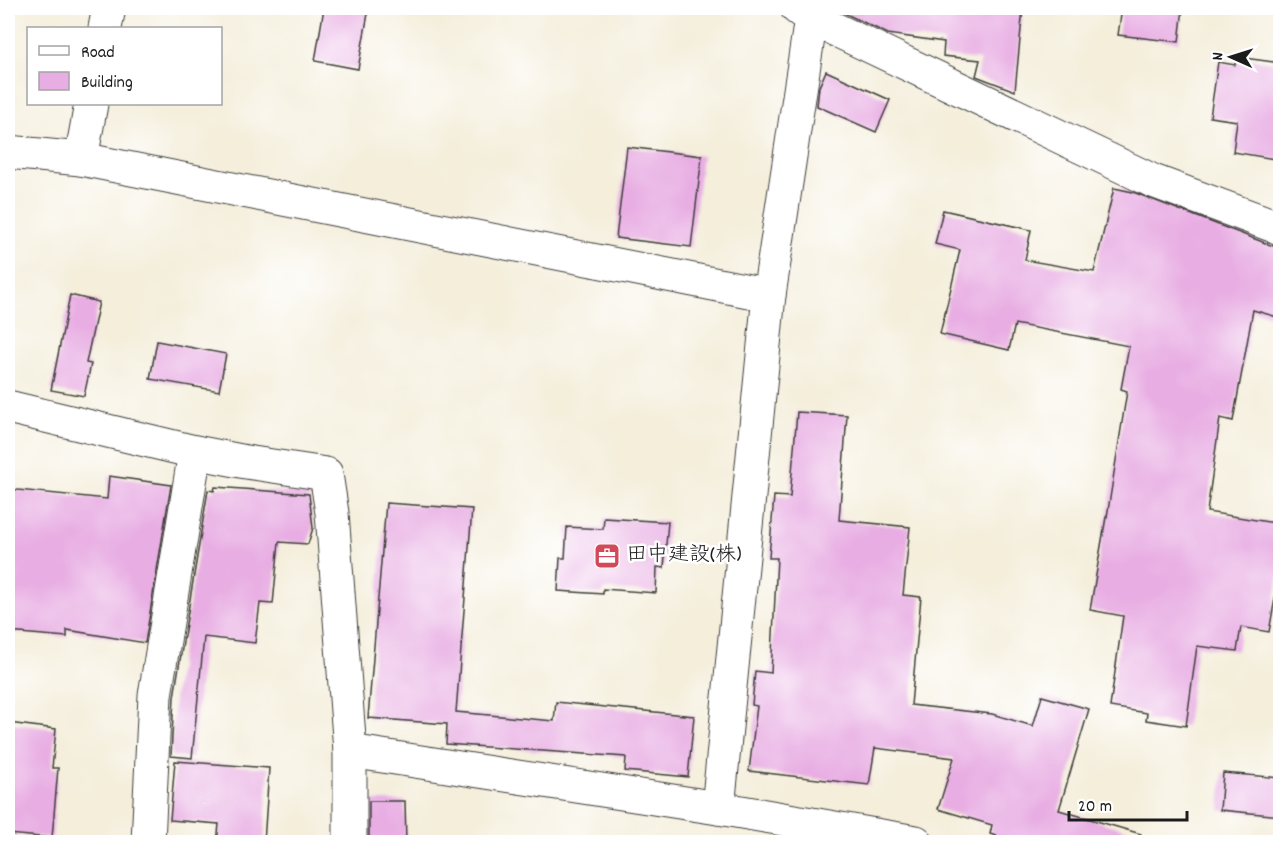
<svg xmlns="http://www.w3.org/2000/svg" width="1288" height="850" viewBox="0 0 1288 850" font-family="Dekko,'Klee One',sans-serif">
<style>
.building{fill:#e8aee3}
.lines{fill:none;stroke-linecap:round;stroke-linejoin:round}
.minor-casing{stroke:#3c3c39;stroke-width:35}
.minor{stroke:#fff;stroke-width:33}
.labels{text-anchor:middle;dominant-baseline:central;stroke-width:5;stroke-linejoin:round;paint-order:stroke}
.poi-label{font-size:21px;fill:#1c1c1c;stroke:#fff;text-anchor:start}
</style>
<rect width="100%" height="100%" fill="#fff"/>
<filter id="ink" filterUnits="userSpaceOnUse"><feTurbulence type="fractalNoise" baseFrequency=".0167" numOctaves="2"/><feDisplacementMap in="SourceGraphic" scale="12" xChannelSelector="R" yChannelSelector="G"/><feConvolveMatrix kernelMatrix="1 2 1 2 8 2 1 2 1" color-interpolation-filters="sRGB"/></filter>
<filter id="wash" filterUnits="userSpaceOnUse"><feTurbulence type="fractalNoise" baseFrequency=".008" numOctaves="4" result="noise"/><feDisplacementMap in="SourceGraphic" scale="24" xChannelSelector="R" yChannelSelector="G"/><feGaussianBlur stdDeviation="1.35" result="paint"/><feColorMatrix in="noise" values="0 0 0 0 0 0 0 0 0 0 0 0 0 0 0 0 0 1.4 0 .05"/><feComposite in="paint" operator="in"/></filter>
<g filter="url(#wash)">
<rect width="100%" height="100%" fill="#f4eedb"/>
<g id="blocks">
<g class="building">
<polygon points="324,8 369,8 358,69 315,61"/>
<polygon points="840,8 1023,8 1015,91 976,76 980,60 943,56 944,42 888,34 840,11"/>
<polygon points="1122,8 1183,8 1179,42 1118,35"/>
<polygon points="1237,57 1281,63 1281,160 1233,152 1237,121 1210,117 1218,62 1235,65"/>
<polygon points="826,71 890,100 876,132 817,106 819,87"/>
<polygon points="627,147 702,156 691,247 616,238"/>
<polygon points="1114,188 1133,192 1273,246 1281,246 1281,318 1253,310 1233,421 1220,418 1207,512 1281,524 1281,565 1269,632 1241,627 1237,651 1197,646 1186,726 1146,720 1147,713 1110,707 1123,616 1090,610 1106,517 1107,517 1127,391 1121,389 1129,346 1015,324 1009,350 940,334 960,250 935,244 943,210 1031,230 1025,260 1094,272"/>
<polygon points="70,295 99,302 86,363 91,364 84,396 51,390"/>
<polygon points="157,341 226,354 219,391 150,379"/>
<polygon points="797,412 847,415 839,520 910,527 903,595 921,597 911,705 992,714 1033,726 1042,696 1089,709 1059,810 1141,834 1139,843 1019,843 990,834 992,825 938,809 954,758 875,748 869,785 749,771 757,706 752,705 755,671 771,673 777,558 769,558 774,496 790,497"/>
<polygon points="109,476 171,485 145,643 67,630 67,637 8,632 8,489 107,499"/>
<polygon points="215,487 309,494 313,528 308,544 279,542 273,604 260,603 255,643 204,637 192,758 171,756 174,697 208,490 214,491"/>
<polygon points="386,503 472,509 456,712 554,721 556,702 694,716 688,777 625,771 626,757 446,744 447,724 368,718"/>
<polygon points="604,518 668,522 664,568 657,567 656,593 603,589 603,594 558,591 560,558 565,558 567,527 603,529"/>
<polygon points="8,723 56,729 52,768 58,768 52,838 8,834"/>
<polygon points="175,761 269,768 264,843 217,843 219,824 170,820"/>
<polygon points="1223,773 1281,778 1281,816 1220,810"/>
<polygon points="369,801 405,801 406,843 369,843"/>
</g>
</g>
</g>
<g filter="url(#ink)">
<use href="#blocks" fill-opacity="0" stroke="#3c3c39" stroke-width="1.5"/>
<g class="lines">
<g class="minor-casing">
<g id="minor">
<polyline points="797,8 811,18 1153,181 1280,228"/>
<polyline points="105,28 109,8"/>
<polyline points="8,152 81,159 769,295"/>
<polyline points="81,159 91,104"/>
<polyline points="8,407 195,452 246,462 326,474 332,513 350,751 718,808 916,842"/>
<polyline points="718,808 769,295 811,18"/>
<polyline points="148,842 155,695 195,452"/>
<polyline points="350,842 350,751"/>
</g>
</g>
<use href="#minor" class="minor"/>
</g>
</g>
<defs>
<g id="office-square" transform="scale(1.35)"><rect x="-9" y="-9" width="18" height="18" rx="4" fill="#d1495b" stroke="#fff"/><path d="M-6-3h4V-5.5h4V-3h4V5H-6ZM-1-4.5V-3h2v-1.5ZM-6 0V1H6V0Z" fill="#fff"/></g>
</defs>
<g fill-rule="evenodd">
<use href="#office-square" x="607" y="556"/>
</g>
<g class="labels">
<g class="poi-label">
<text x="626" y="556">田中建設(株)</text>
</g>
</g>
<rect width="1288" height="850" fill="none" stroke="#fff" stroke-width="30"/>
<rect x="27" y="27" width="195" height="78" fill="#ffffff" stroke="#a4a4a4" stroke-width="1.5"/>
<rect x="39" y="46" width="30" height="9" fill="#ffffff" stroke="#a4a4a4" stroke-width="1.5"/>
<text x="81" y="57" font-size="18" fill="#1c1c1c">Road</text>
<rect x="39" y="72" width="30" height="18" fill="#e8aee3" stroke="#a4a4a4" stroke-width="1.5"/>
<text x="81" y="87" font-size="18" fill="#1c1c1c">Building</text>
<g transform="translate(1231 57) rotate(273)" stroke="#ffffff" stroke-width="4.5" paint-order="stroke">
<path d="M0-4.5L10 22L0 15L-10 22Z" fill="#1c1c1c"/>
<text y="-9" font-size="16" font-weight="bold" text-anchor="middle" fill="#1c1c1c">N</text>
</g>
<path d="M1069 811v9h118v-9" fill="none" stroke="#1c1c1c" stroke-width="3"/>
<text x="1078" y="811" font-size="18" fill="#1c1c1c" stroke="#ffffff" stroke-width="4.5" paint-order="stroke">20 m</text>
</svg>
